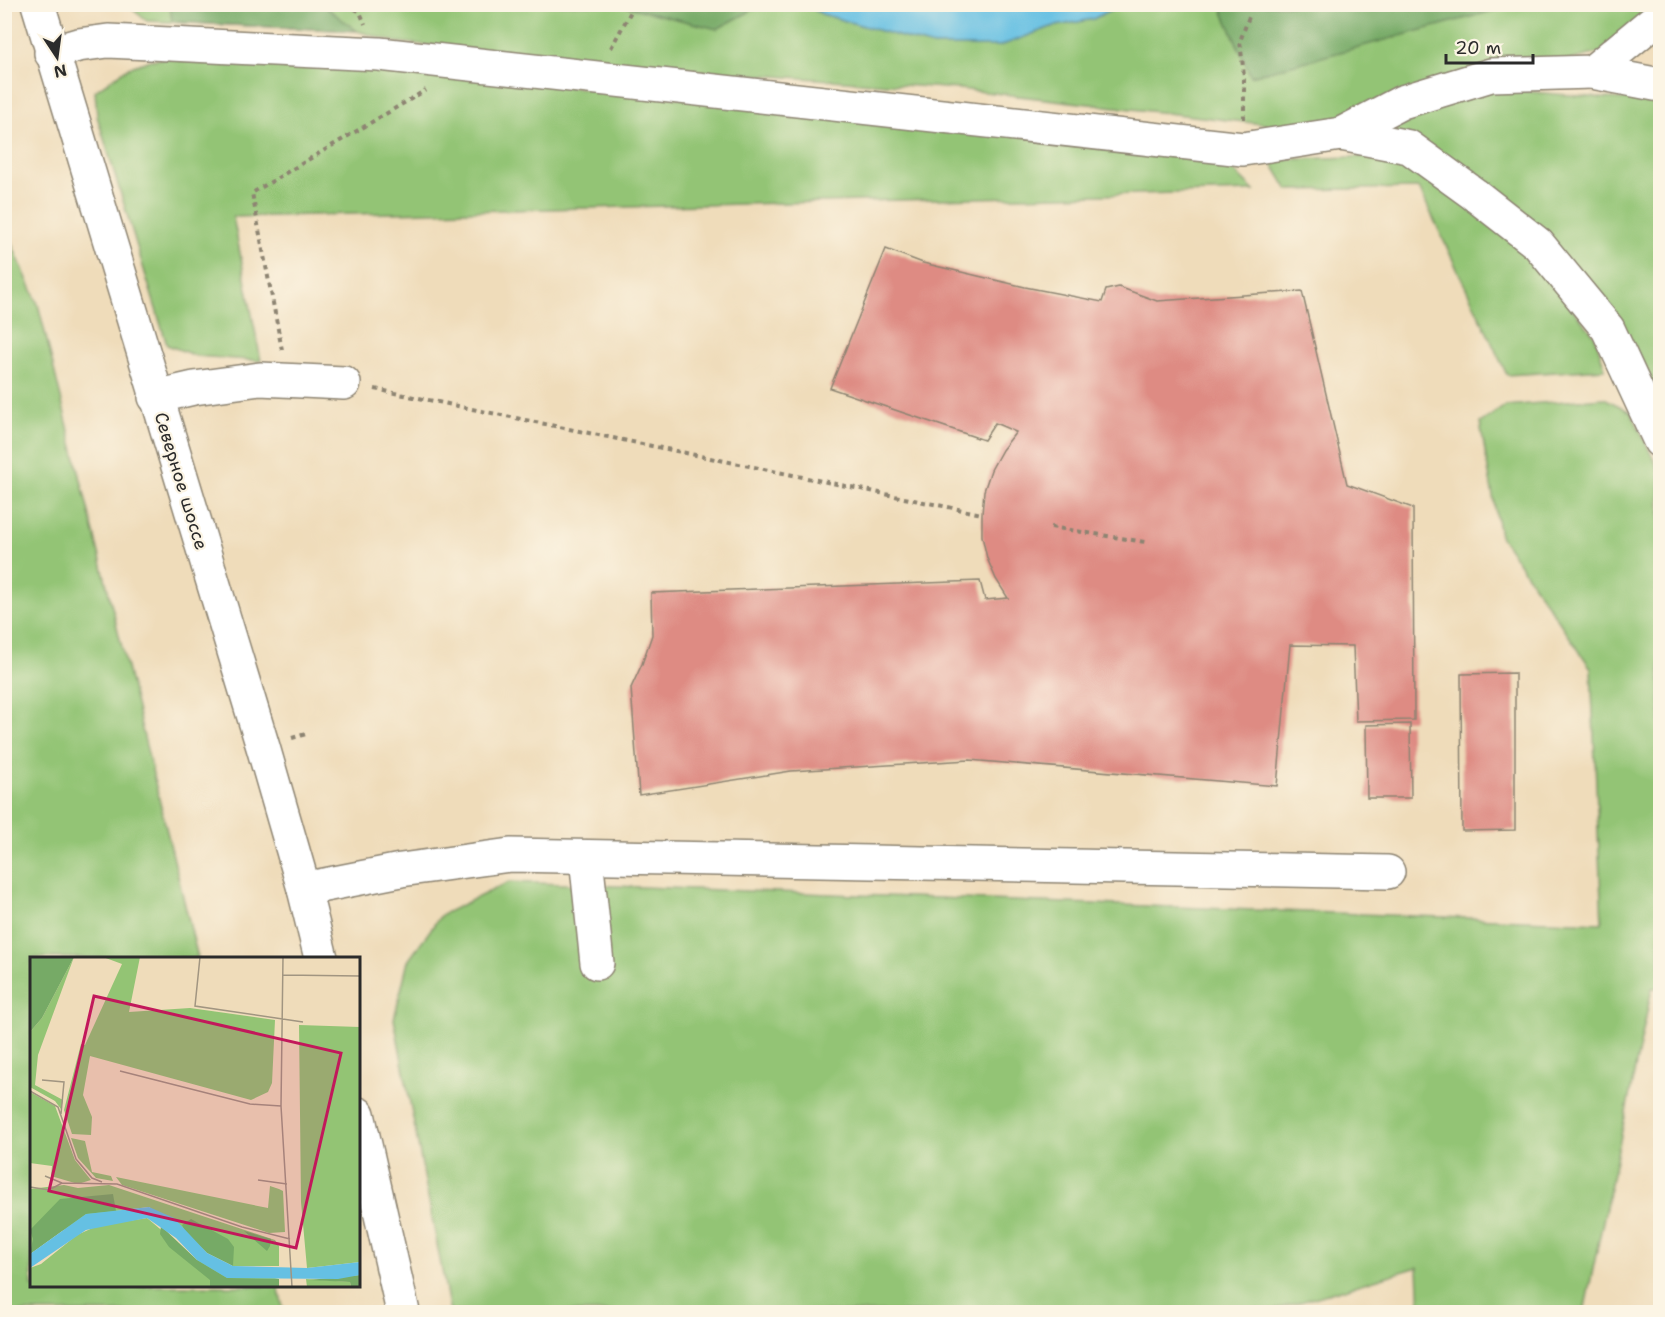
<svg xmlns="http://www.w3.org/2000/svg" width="1665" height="1317" viewBox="0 0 1665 1317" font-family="'Shantell Sans',sans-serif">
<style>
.green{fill:#93c474;stroke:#5f7850;stroke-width:1.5}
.forest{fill:#76aa66;stroke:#506a48;stroke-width:1.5}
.water{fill:#65c0e3;stroke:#487687;stroke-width:1.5}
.building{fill:#de8b83}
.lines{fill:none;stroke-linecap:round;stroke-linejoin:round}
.minor-casing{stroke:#8d8472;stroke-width:36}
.major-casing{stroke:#8d8472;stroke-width:36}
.path{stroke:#8d8472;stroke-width:4;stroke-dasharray:4.5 4.5;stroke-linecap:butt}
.minor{stroke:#fff;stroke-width:33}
.major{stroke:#fff;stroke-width:33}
.labels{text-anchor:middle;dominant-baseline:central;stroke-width:4.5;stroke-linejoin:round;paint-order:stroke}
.street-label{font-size:18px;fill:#2b2b2b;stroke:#fcf5e5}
.inset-road{fill:none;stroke:#a19581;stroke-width:1.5}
.view{fill:#c2185b;fill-opacity:0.15;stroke:#c2185b;stroke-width:3}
.inset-edge{fill:none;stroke:#2b2b2b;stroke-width:3}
</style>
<rect width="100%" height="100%" fill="#fcf5e5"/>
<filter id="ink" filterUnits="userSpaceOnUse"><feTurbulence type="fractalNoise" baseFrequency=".0167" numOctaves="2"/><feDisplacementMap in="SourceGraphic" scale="12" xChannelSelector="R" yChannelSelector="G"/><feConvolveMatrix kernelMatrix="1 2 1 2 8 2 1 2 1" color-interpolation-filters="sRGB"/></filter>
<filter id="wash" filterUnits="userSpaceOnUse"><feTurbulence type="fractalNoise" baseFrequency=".008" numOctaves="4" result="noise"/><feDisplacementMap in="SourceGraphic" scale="24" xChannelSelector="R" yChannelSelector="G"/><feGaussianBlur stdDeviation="1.35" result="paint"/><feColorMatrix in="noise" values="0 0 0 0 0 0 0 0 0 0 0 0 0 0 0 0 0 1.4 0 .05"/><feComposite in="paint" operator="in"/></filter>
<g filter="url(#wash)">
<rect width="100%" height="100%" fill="#efdcba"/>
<g class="green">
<polygon points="127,5 806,5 822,14 933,46 1000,46 1051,27 1093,19 1121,5 1655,5 1610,50 1349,116 1288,127 959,89 702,71 395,42 357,31 147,21"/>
<polygon points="197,55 379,68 1205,150 1232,169 1254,191 233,217 261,361 196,356 167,345 97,116 95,91 128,68 150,60"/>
<polygon points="1488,88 1602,98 1660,100 1660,412 1621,328 1366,127"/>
<polygon points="1382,156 1462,201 1527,254 1595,336 1605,369 1507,375 1419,188 1288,190 1270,160"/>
<polygon points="4,226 38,304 198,958 32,958 32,1286 278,1286 284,1312 5,1312"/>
<polygon points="1604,398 1631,412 1660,473 1660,988 1652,988 1584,1312 1420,1312 1418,1267 1267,1312 450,1312 394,1019 408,961 441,915 509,882 1602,923 1591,668 1500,536 1480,423 1505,406"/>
</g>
<g class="forest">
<polygon points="170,5 323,5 357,31 172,22"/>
<polygon points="620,5 762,4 762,5 717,29"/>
<polygon points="1220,5 1515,5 1251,76"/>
</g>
<polygon class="water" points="806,5 1121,5 1093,19 1051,27 1000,46 933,46 822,14"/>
<g id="blocks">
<g class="building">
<polygon points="886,249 923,263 1025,287 1102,302 1106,290 1119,287 1157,301 1302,291 1347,484 1413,508 1414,720 1356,721 1353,646 1290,645 1277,786 969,760 791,771 639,795 631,688 642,664 652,635 651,593 980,581 985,600 1008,598 996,579 987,558 982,536 982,514 984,491 991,470 1002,450 1016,432 995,423 984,440 830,388"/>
<polygon points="1515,673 1515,830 1462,831 1461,674"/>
<polygon points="1410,724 1411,798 1367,798 1366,725"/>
</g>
</g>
</g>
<g filter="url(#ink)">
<use href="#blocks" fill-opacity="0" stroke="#8d8472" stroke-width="1.5"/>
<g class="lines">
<g class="minor-casing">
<g id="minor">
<polyline points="51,53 78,45 108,41 379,54 1243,149 1341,134 1402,102 1491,75 1592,72 1660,16"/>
<polyline points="1592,72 1660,85"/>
<polyline points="1341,134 1409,147 1474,194 1538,244 1608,329 1660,441"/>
<polyline points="155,397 194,388 260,379 344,383"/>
<polyline points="586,857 597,963"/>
<polyline points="304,889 401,870 510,855 1388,872"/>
</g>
</g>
<g class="major-casing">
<g id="major">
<polyline points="38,4 263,747 304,889 321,958"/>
<polyline points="358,1114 403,1312"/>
</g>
</g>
<g class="path">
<polyline points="347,4 360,12 365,24"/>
<polyline points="611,48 635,4"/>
<polyline points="1244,119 1244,76 1240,41 1250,14"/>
<polyline points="282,350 252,193 426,90"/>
<polyline points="375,389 982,514"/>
<polyline points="1051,527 1145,542"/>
<polyline points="292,738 306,734"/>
</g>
<use href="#minor" class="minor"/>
<use href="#major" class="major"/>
</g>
</g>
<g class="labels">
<g class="street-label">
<text transform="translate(181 481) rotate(73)">Северное шоссе</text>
</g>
</g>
<g transform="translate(30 957)">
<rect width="330" height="330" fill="#efdcba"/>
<path d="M 44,0 L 8,98 L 5,128 L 33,143 L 31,152 L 25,144 L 0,130 L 0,75 L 12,61 ZM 73,0 L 110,0 L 99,55 L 160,51 L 245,63 L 242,126 L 238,135 L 221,143 L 60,99 L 53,138 L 62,160 L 61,178 L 42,177 L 34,153 L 51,87 L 55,88 L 92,7 ZM 269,68 L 330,70 L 330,305 L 277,311 L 271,245 ZM 0,135 L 25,149 L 45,203 L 61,223 L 48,227 L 21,219 L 22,209 L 0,206 ZM 41,181 L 55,184 L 62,215 L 81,219 L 83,224 L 66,221 L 48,201 ZM 86,220 L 238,251 L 240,229 L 249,232 L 253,234 L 255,275 L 239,276 L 92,228 ZM 34,228 L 48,231 L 79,228 L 245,283 L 249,289 L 249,309 L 203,309 L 119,250 L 86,254 L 31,274 L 0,297 L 0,232 ZM 117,261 L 167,303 L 249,322 L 249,330 L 0,330 L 0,311 L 11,307 L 47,278 L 67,269 ZM 276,322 L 320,325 L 321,330 L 277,330 Z" fill="#93c474"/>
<path d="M 0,0 L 44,0 L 12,61 L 0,75 ZM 83,237 L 86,254 L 56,257 L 0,297 L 3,282 L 0,273 L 30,242 ZM 161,262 L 198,282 L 204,290 L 203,309 L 177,296 L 156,276 L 152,268 ZM 131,269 L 167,303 L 197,321 L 249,322 L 249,330 L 180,330 L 180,323 L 139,290 L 130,277 ZM 214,274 L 241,282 L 240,289 L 237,294 ZM 330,318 L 330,330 L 321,330 L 320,325 L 279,323 Z" fill="#76aa66"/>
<path d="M 119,250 L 144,261 L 177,296 L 203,309 L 277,311 L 330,305 L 330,318 L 308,322 L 197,321 L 167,303 L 146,281 L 117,261 L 56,273 L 0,311 L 0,297 L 56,257 Z" fill="#65c0e3"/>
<path class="inset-road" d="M 170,0 L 165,49 L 273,65M 253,0 L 251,149 L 262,330M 253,18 L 330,19M 90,114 L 220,147 L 251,149M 12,123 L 34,125 L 31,157M 0,134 L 28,150 L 46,202 L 62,221 L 72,225M 15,219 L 32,226M 228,223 L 257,227M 0,230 L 19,233 L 32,226 L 87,227 L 212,270 L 260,282"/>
<path class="view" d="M 64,39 L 311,96 L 266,291 L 19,234 Z"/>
<rect width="330" height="330" class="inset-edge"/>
</g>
<rect width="1665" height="1317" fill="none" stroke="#fcf5e5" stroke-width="24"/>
<g transform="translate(57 57) rotate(167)" stroke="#fcf5e5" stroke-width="4.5" paint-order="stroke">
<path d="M0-4.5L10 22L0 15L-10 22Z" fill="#2b2b2b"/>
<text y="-9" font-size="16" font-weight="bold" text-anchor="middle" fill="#2b2b2b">N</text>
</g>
<path d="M1446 54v9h87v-9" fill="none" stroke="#2b2b2b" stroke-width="3"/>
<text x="1455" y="54" font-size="18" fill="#2b2b2b" stroke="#fcf5e5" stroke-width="4.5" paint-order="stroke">20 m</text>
</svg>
